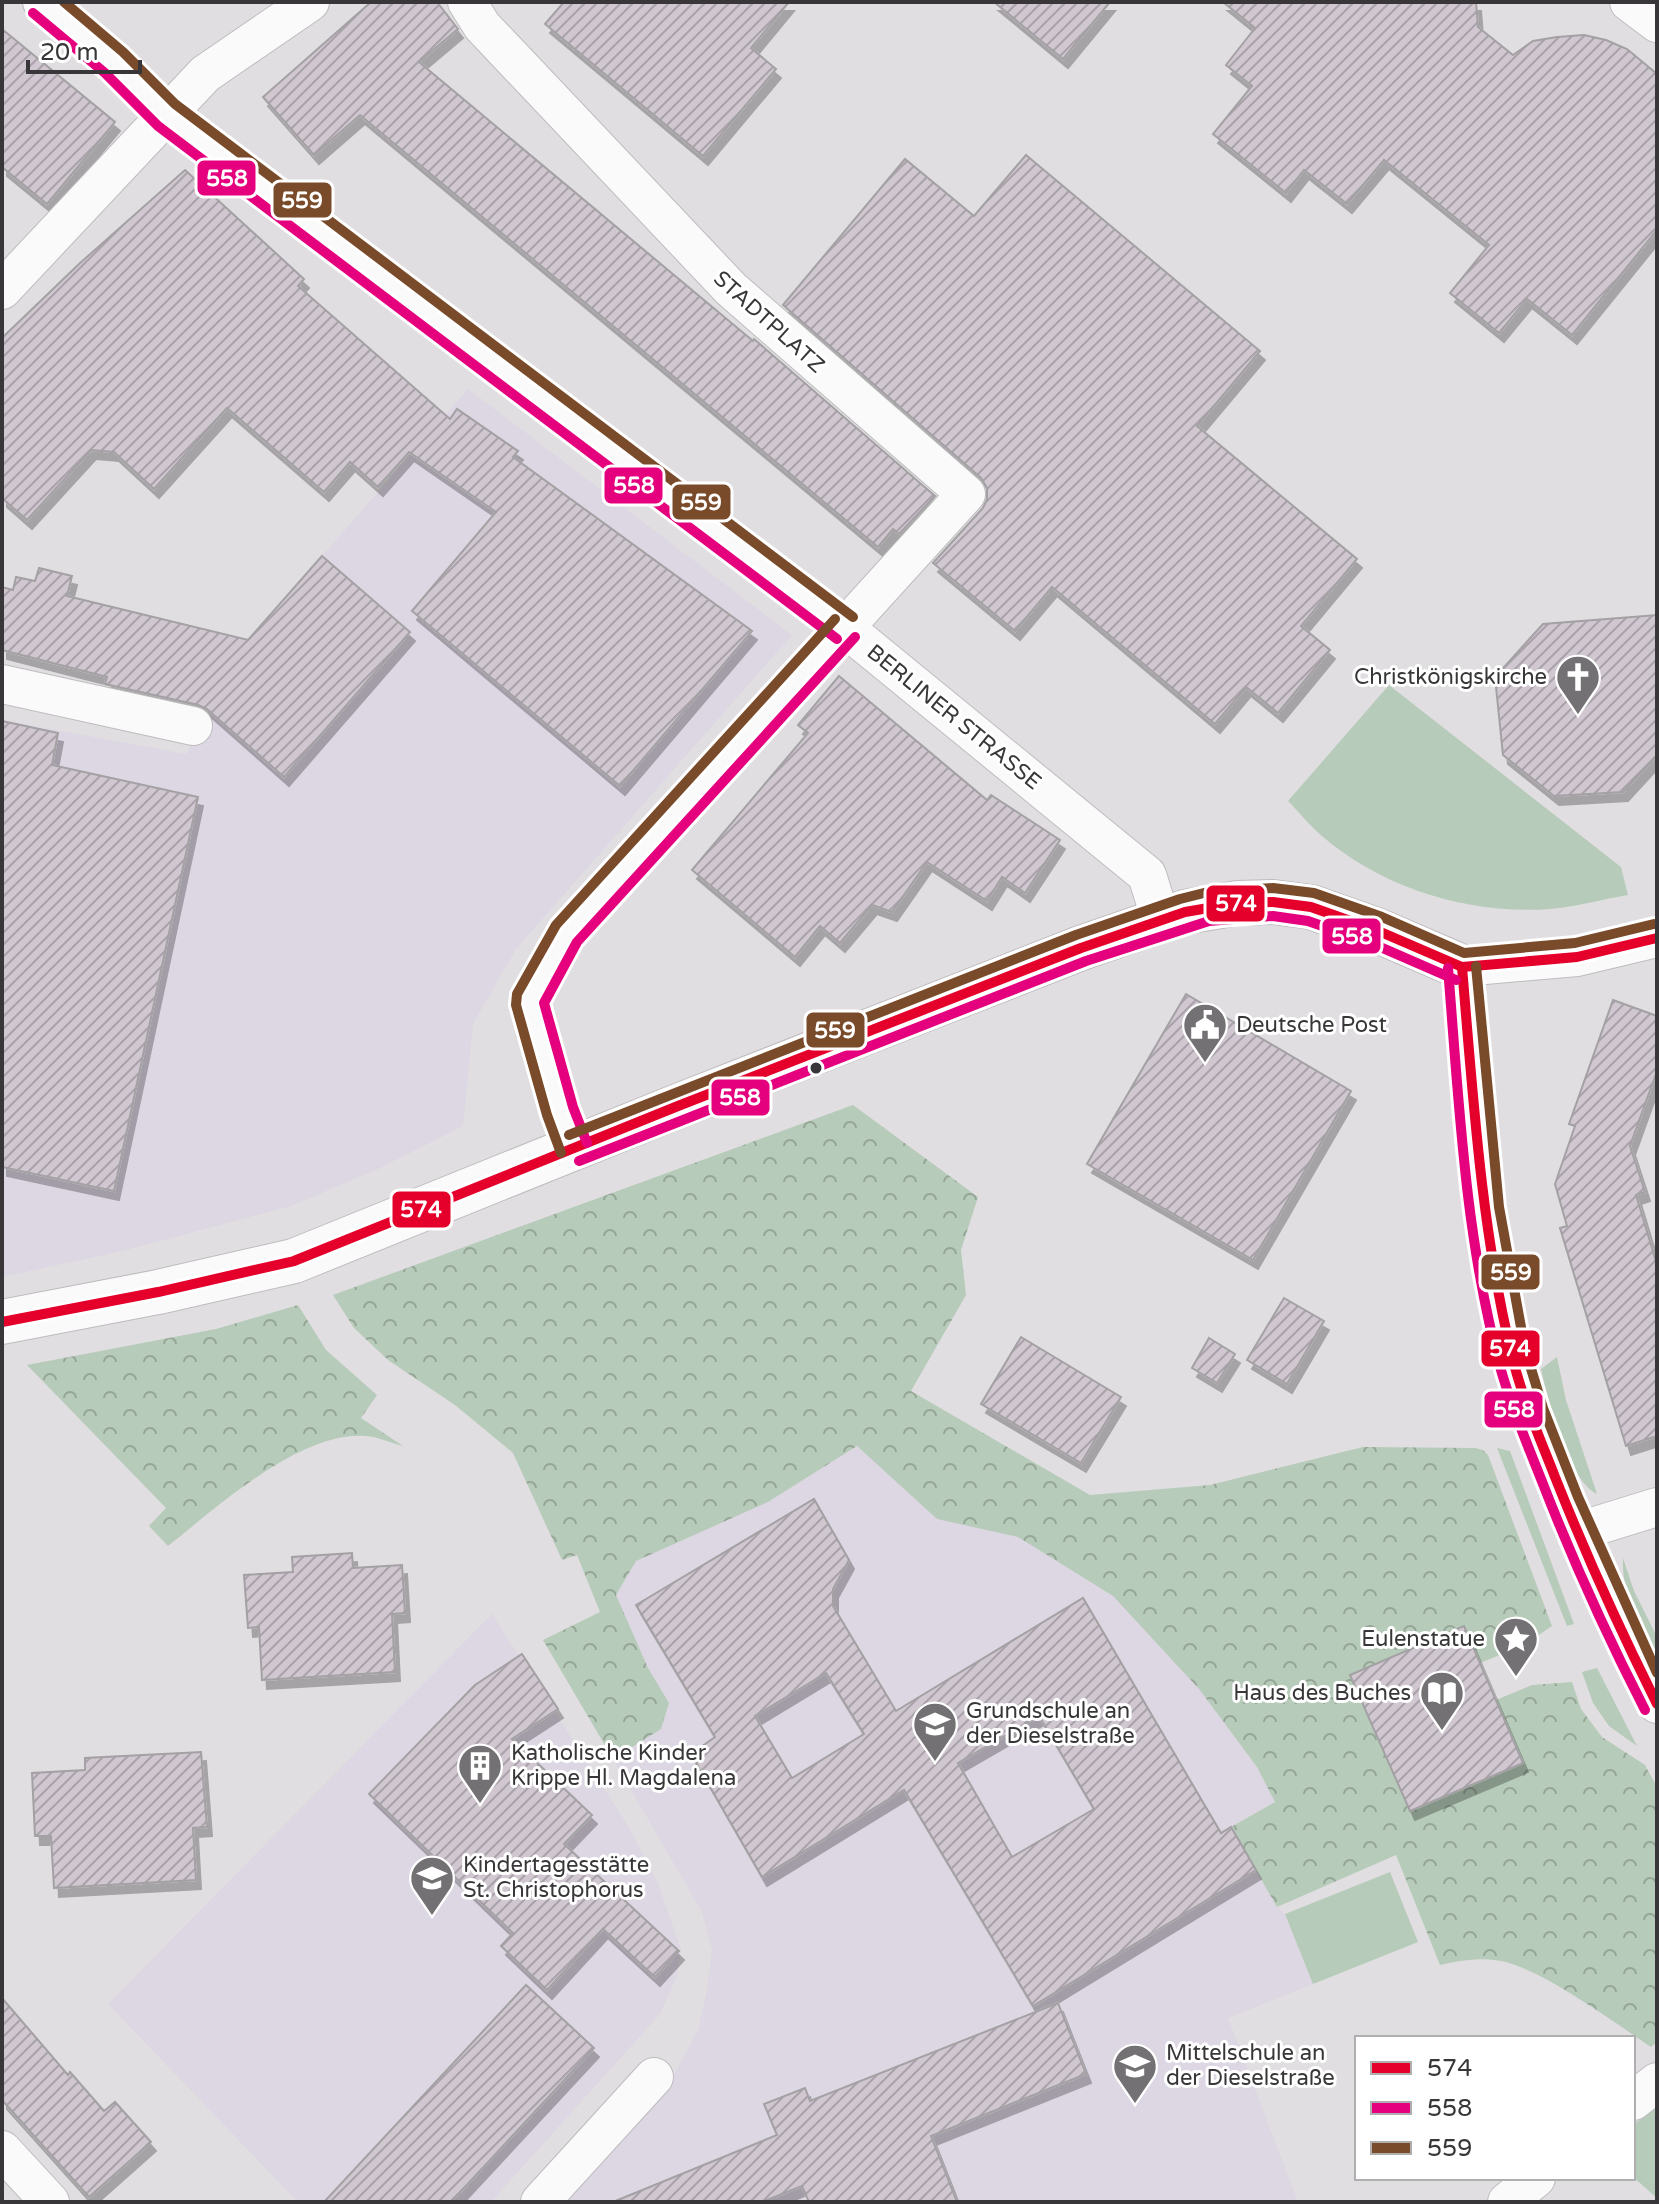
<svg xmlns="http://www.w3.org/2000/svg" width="1659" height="2204" viewBox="0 0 1659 2204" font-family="'Varela Round',sans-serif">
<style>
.commercial{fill:#ddd6e3}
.green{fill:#b6cbb9}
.forest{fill:url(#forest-crowns)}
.building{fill:url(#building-hatch);stroke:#a3a1a3;stroke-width:2;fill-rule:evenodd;filter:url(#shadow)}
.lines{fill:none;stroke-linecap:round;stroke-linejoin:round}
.street-casing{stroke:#bebcbe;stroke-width:40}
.secondary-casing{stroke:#bebcbe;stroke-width:46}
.street{stroke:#fafafa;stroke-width:38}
.secondary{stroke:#fafafa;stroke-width:44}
.bus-1-casing{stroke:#fff;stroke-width:16}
.bus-2-casing{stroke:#fff;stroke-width:16}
.bus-3-casing{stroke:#fff;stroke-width:16}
.bus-1{stroke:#e4002b;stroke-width:10}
.bus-2{stroke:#e5007d;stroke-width:10}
.bus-3{stroke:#7a4b2a;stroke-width:10}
.bus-dot{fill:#383638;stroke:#fff;stroke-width:3}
.labels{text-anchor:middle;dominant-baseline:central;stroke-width:6;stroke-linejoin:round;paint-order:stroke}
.street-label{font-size:22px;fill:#383638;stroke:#fff}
.poi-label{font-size:22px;fill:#383638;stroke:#fff;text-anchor:start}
.line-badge{stroke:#fff;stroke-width:3}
.badge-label{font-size:22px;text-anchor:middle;font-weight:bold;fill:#fff}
</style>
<defs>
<pattern id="forest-crowns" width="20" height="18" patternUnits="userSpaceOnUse" patternTransform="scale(2)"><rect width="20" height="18" fill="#b6cbb9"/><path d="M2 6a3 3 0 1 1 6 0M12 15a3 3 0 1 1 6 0" fill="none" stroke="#95a697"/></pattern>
<pattern id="building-hatch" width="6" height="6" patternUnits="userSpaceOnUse" patternTransform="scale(2)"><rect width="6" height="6" fill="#d0c7d0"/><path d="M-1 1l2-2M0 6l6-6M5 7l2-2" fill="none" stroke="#aaa2aa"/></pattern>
<filter id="shadow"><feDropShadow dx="5" dy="9" stdDeviation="0" flood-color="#0004"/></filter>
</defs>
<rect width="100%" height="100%" fill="#e1dee1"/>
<g class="commercial">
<polygon points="468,389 792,635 516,949 473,1024 463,1126 380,1168 291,1206 122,1251 2,1277 2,720 186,754 209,712 218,675"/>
<polygon points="857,1446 937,1519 1018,1537 1113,1596 1199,1689 1257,1767 1275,1802 1231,1827 1277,1907 1285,1914 1313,1984 1228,2018 1298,2202 562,2202 668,2086 698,2030 707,1991 712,1950 702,1912 613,1759 661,1729 669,1703 648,1668 616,1595 636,1561 768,1502"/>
<polygon points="492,1614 628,1826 658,1883 681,1950 677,1976 660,2014 491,2202 298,2202 108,2004"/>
</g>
<g class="green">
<path d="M 1389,685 L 1621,867 L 1628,895 C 1603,899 1576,907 1550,909 C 1471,915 1383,889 1322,836 C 1310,826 1299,812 1288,801 Z"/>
<path d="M 1557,1357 L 1566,1400 L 1597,1494 C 1568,1480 1548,1399 1541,1369 Z"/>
<polygon points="1497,1448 1510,1451 1574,1624 1567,1626"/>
<path d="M 1623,1558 L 1634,1591 L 1657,1637 L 1657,1655 C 1641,1624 1621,1594 1623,1558 Z"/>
<polygon points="1597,1668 1637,1746 1609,1726 1593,1703 1582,1672"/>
<polygon points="1390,1872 1418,1942 1313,1984 1285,1914"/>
<polygon points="1657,2107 1657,2198 1633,2177 1633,2125"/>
</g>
<g class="forest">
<path d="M 853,1105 L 978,1197 L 961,1250 L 966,1295 L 911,1391 L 1090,1495 L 1210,1485 L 1363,1447 L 1475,1448 L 1483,1450 L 1488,1455 L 1552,1626 L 1522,1646 L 1480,1663 L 1351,1675 L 1410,1811 L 1523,1763 L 1496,1700 L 1532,1685 L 1572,1682 L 1581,1709 L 1602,1737 L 1645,1765 L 1657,1787 L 1657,2042 L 1651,2047 C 1615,2023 1542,1969 1501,1961 C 1480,1957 1461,1960 1440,1965 L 1396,1855 L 1277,1907 L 1231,1827 L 1275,1802 L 1257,1767 L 1199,1689 L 1113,1596 L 1018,1537 L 937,1519 L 857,1446 L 768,1502 L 636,1561 L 616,1595 L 648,1668 L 669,1703 L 661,1729 L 613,1759 L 543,1640 L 600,1612 L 577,1555 L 562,1560 L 513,1453 L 455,1405 L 388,1360 L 354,1328 L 333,1295 Z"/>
<path d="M 298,1305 L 326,1350 L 377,1395 L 361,1418 L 403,1446 C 391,1443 378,1437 366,1436 C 301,1430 216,1508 168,1546 L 149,1526 L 166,1508 L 27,1365 L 216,1329 Z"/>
</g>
<g class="building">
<polygon points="371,2 437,2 458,29 419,62 753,341 754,339 935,496 899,534 893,529 878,547 360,115 314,155 263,97"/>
<polygon points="564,2 789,2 751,48 776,69 703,156 545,24"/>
<polygon points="994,2 1110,2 1063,59"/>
<polygon points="1223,2 1476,2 1478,27 1513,55 1533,41 1557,37 1584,35 1606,40 1627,49 1657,74 1657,230 1572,335 1527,299 1499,333 1450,293 1489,245 1384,160 1347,204 1304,170 1286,193 1213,134 1252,86 1226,65 1255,28"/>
<polygon points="2,29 115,122 47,204 2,167"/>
<polygon points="1026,155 1260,351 1197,426 1357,559 1301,626 1330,650 1278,713 1246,687 1215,724 1052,587 1015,631 933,563 983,508 987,499 987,488 981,478 783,305 905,159 974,216"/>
<polygon points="185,170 304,279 298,286 450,419 457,409 518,451 513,457 752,631 620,786 412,611 496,512 409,452 378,487 350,462 324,492 227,408 154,489 114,452 91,450 27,520 2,498 2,338 79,264"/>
<polygon points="322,556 410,632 284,777 207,709 198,705 105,684 107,677 2,650 2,587 13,590 16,577 35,581 39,568 72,576 67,596 248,640"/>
<polygon points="1657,615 1657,755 1623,792 1554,796 1503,755 1495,677 1543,624"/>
<polygon points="839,676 987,800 991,795 1060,840 1025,893 1002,877 987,901 927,862 892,912 872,905 840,943 820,926 795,957 692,870 808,733 798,725"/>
<polygon points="2,721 58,733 52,765 198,797 114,1191 2,1167"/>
<polygon points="1186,994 1351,1091 1253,1260 1087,1164"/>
<polygon points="1613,1000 1657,1016 1657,1071 1630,1146 1645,1192 1636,1195 1657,1265 1657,1436 1626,1446 1560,1228 1567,1226 1555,1184 1575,1126 1569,1124"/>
<polygon points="1284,1298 1324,1321 1287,1384 1247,1360"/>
<polygon points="1021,1337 1121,1397 1081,1463 981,1404"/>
<polygon points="1209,1338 1235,1354 1217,1383 1192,1368"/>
<path d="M 814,1499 L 849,1560 L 833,1589 L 833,1606 L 896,1711 L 1083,1598 L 1221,1833 L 1231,1827 L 1256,1870 L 1033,2006 L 904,1790 L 762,1877 L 691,1754 L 715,1737 L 636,1605 ZM 826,1673 L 864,1734 L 792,1778 L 755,1716 ZM 1039,1716 L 1094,1809 L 1012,1857 L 958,1763 Z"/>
<polygon points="352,1553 353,1568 402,1565 405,1613 392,1614 395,1672 262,1680 259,1627 248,1628 244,1575 293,1572 292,1557"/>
<polygon points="1464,1626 1523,1763 1410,1811 1350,1675"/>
<polygon points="522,1654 558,1709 512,1739 592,1815 564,1844 679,1951 655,1977 603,1929 547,1990 501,1946 513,1933 369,1794 475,1685"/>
<polygon points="201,1752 207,1827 193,1828 196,1880 54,1888 51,1836 35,1836 32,1773 85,1770 85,1758"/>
<polygon points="526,1985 594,2048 451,2202 324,2202"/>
<polygon points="2,1998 68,2075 70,2072 104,2111 115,2102 151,2142 89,2197 2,2100"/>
<polygon points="1058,2003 1086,2074 931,2136 957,2202 809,2202 802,2186 762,2202 613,2202 777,2135 764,2104 805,2088 810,2101"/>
</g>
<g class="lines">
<g class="street-casing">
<g id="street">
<polyline points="42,2 114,63 166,115 845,628 1147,875 1161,920"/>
<polyline points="467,2 482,26 731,289 966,494 566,934 529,1001 560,1111 574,1148"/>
<polyline points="1629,2 1657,23"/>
<polyline points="2,290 205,74 310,2"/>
<polyline points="2,684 193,726"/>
<path d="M 1657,938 L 1577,957 L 1462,967 C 1473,1096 1480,1226 1511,1352 C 1521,1393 1537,1432 1553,1472 C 1584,1552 1618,1628 1657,1704"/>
<polyline points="1576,1532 1657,1507"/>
<polyline points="1633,2101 1657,2082"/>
<polyline points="2,2150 50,2202"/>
<polyline points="540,2202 654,2077"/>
<polyline points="1507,2202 1536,2178"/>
</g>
</g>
<g class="secondary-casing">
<polyline id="secondary" points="2,1322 158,1292 294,1261 678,1106 1081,948 1185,912 1238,903 1273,902 1311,907 1376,930 1462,967"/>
</g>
<use href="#street" class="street"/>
<use href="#secondary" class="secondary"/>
<g class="bus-1-casing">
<g id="bus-1">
<path d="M 1462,967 C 1473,1096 1481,1226 1511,1352 C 1521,1395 1539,1436 1555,1477 C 1586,1555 1620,1630 1657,1704"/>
<polyline points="2,1322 158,1292 294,1261 678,1106 1081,948 1185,912 1238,903 1273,902 1311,907 1376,930 1462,967 1577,957 1657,938"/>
</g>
</g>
<g class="bus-2-casing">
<g id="bus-2">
<polyline points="33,13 105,73 158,126 837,639"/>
<path d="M 1448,968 C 1459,1102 1465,1240 1501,1370 C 1512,1409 1528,1446 1543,1484 C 1573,1561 1607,1636 1645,1710"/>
<polyline points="587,1143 573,1107 544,1003 577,942 855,637"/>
<polyline points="579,1161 1086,961 1209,921 1273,916 1308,921 1371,943 1456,980"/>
</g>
</g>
<g class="bus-3-casing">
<g id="bus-3">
<polyline points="64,2 123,52 175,104 853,617"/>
<polyline points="1476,966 1499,1207 1525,1349 1543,1408 1578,1497 1657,1673"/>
<polyline points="569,1135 1076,935 1180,899 1204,893 1273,888 1314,893 1382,917 1464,953 1575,943 1654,924"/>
<polyline points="561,1153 547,1115 516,1005 517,994 556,925 835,619"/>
</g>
</g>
<use href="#bus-1" class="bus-1"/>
<use href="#bus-2" class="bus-2"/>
<use href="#bus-3" class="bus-3"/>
</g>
<defs>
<g id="church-pin" transform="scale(2.3)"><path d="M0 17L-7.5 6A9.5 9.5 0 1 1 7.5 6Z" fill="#737173" stroke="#fff"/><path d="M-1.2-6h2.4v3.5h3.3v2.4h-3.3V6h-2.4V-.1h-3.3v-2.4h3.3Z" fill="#fff"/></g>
<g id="civic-pin" transform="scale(2.3)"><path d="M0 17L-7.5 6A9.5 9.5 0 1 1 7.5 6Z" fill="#737173" stroke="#fff"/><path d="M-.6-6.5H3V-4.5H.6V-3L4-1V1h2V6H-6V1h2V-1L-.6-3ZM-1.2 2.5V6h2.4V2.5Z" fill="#fff"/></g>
<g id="sight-pin" transform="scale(2.3)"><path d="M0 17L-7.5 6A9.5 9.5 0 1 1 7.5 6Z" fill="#737173" stroke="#fff"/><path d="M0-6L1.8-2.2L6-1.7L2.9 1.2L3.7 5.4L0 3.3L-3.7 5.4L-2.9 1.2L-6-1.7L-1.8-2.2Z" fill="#fff"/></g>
<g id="library-pin" transform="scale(2.3)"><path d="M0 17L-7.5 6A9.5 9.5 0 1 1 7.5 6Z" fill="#737173" stroke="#fff"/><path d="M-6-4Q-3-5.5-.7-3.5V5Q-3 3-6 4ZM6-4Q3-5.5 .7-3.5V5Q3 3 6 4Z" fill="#fff"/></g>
<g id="school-pin" transform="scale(2.3)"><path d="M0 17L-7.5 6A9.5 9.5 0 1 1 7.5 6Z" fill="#737173" stroke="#fff"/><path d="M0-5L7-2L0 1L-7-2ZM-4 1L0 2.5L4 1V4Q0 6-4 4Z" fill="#fff"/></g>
<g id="building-pin" transform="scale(2.3)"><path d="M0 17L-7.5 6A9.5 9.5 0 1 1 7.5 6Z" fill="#737173" stroke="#fff"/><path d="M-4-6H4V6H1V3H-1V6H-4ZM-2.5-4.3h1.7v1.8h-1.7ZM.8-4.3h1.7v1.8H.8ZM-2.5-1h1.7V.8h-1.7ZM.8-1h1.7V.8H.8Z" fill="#fff"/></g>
</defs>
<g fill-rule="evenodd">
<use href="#church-pin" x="1578" y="677"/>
<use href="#civic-pin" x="1205" y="1025"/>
<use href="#sight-pin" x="1516" y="1639"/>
<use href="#library-pin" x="1442" y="1693"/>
<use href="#school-pin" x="935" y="1724"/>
<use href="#building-pin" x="480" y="1766"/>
<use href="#school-pin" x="432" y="1878"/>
<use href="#school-pin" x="1135" y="2066"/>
</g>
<circle class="bus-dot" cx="816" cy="1068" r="7"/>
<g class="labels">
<g class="street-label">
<text transform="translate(769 322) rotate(42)">STADTPLATZ</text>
<text transform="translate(954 717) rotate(39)">BERLINER STRASSE</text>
</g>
<g class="poi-label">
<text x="1547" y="677" text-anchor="end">Christkönigskirche</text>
<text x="1236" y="1025">Deutsche Post</text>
<text x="1485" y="1639" text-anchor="end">Eulenstatue</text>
<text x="1411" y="1693" text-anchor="end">Haus des Buches</text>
<text x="966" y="1711">Grundschule an<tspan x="966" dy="25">der Dieselstraße</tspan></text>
<text x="511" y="1753">Katholische Kinder<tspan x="511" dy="25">Krippe Hl. Magdalena</tspan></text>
<text x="463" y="1865">Kindertagesstätte<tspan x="463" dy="25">St. Christophorus</tspan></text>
<text x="1166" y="2053">Mittelschule an<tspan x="1166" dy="25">der Dieselstraße</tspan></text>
</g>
</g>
<g class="line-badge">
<rect x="196" y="159" width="61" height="38" rx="8" fill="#e5007d"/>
<rect x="272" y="181" width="61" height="38" rx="8" fill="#7a4b2a"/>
<rect x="603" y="466" width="61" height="39" rx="8" fill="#e5007d"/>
<rect x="671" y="483" width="61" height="38" rx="8" fill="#7a4b2a"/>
<rect x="1205" y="884" width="61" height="39" rx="8" fill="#e4002b"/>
<rect x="1321" y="917" width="61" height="38" rx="8" fill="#e5007d"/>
<rect x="805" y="1011" width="61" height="38" rx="8" fill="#7a4b2a"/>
<rect x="710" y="1078" width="61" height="39" rx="8" fill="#e5007d"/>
<rect x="391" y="1190" width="61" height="39" rx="8" fill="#e4002b"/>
<rect x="1480" y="1253" width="61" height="38" rx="8" fill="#7a4b2a"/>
<rect x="1480" y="1329" width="61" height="39" rx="8" fill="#e4002b"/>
<rect x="1483" y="1390" width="61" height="39" rx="8" fill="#e5007d"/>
</g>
<g class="badge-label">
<text x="227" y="186">558</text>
<text x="302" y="208">559</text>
<text x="634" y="493">558</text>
<text x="701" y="510">559</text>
<text x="1236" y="911">574</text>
<text x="1352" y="944">558</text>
<text x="835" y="1038">559</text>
<text x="740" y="1105">558</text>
<text x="421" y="1217">574</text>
<text x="1511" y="1280">559</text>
<text x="1510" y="1356">574</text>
<text x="1514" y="1417">558</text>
</g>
<rect width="1659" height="2204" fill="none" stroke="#383638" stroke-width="8"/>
<rect x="1355" y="2036" width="280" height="144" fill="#ffffff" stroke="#afafaf" stroke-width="2"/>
<rect x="1371" y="2062" width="40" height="12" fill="#e4002b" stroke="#afafaf" stroke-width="2"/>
<text x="1427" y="2076" font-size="24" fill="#383638">574</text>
<rect x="1371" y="2102" width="40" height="12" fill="#e5007d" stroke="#afafaf" stroke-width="2"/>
<text x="1427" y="2116" font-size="24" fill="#383638">558</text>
<rect x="1371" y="2142" width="40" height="12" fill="#7a4b2a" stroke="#afafaf" stroke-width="2"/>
<text x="1427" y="2156" font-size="24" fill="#383638">559</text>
<path d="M28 60v12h112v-12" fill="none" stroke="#383638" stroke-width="4"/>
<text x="40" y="60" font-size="24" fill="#383638" stroke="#ffffff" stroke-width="6" paint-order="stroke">20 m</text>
</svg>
